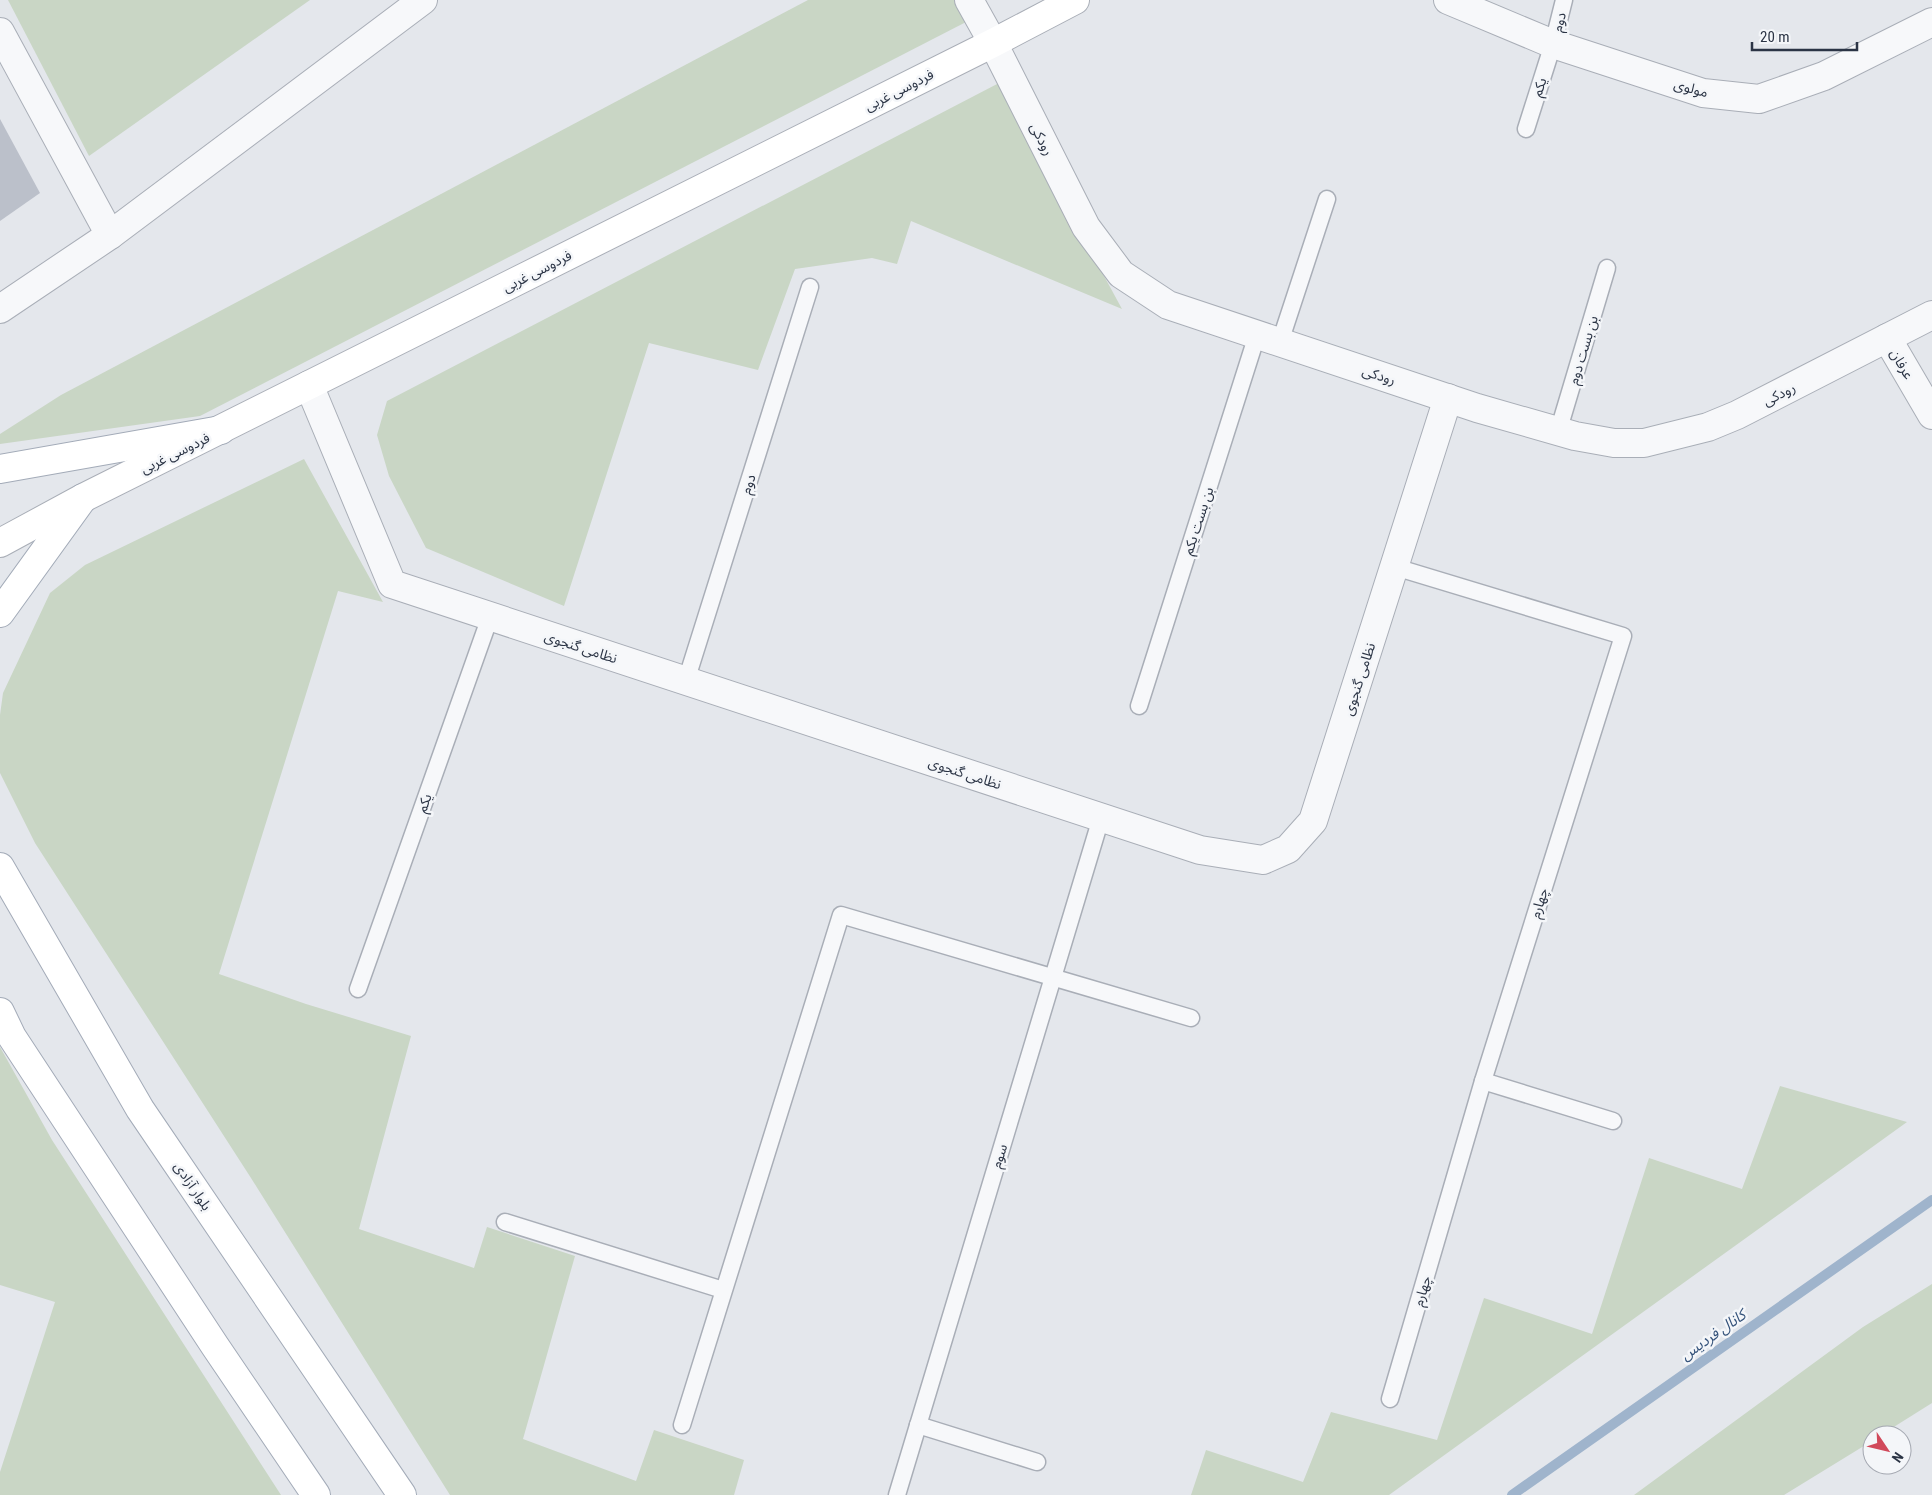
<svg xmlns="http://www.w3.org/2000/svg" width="1932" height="1495" viewBox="0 0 1932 1495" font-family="'Roboto Condensed','Noto Sans Arabic',sans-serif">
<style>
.green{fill:#c9d6c5}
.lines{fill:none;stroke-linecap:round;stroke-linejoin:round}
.stream{stroke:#9fb4cc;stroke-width:10}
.building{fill:#bbc0ca}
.service-casing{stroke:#a9aeb7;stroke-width:19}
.minor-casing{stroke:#a9aeb7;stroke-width:30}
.tertiary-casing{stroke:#a9aeb7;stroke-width:30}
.secondary-casing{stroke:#a9aeb7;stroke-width:30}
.primary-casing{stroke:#a3abb8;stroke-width:30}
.service{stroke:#f7f8fa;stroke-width:16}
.minor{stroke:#f7f8fa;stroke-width:28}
.tertiary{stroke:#f7f8fa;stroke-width:28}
.secondary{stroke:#fff;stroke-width:28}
.primary{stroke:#fff;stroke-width:28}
.labels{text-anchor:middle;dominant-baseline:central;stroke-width:5;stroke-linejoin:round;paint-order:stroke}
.street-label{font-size:14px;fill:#2b3445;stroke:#f4f6f9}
.water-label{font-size:15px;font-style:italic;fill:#34527a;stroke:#f4f6f9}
</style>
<rect width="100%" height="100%" fill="#e4e7ec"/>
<g class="green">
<polygon points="8,0 310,0 89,156"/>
<polygon points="808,0 957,0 968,21 200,416 0,444 0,434 61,395"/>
<polygon points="999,83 1122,309 911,221 897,264 872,258 795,269 758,370 649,343 564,606 426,548 389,476 377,435 387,401"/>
<polygon points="304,459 383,602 338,591 219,974 306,1004 411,1036 359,1229 474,1268 487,1227 575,1256 523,1439 636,1481 654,1430 744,1460 734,1495 450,1495 251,1178 35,843 0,773 0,715 3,693 50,593 85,565"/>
<polygon points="0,1047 52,1140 281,1495 0,1495 0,1472 55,1302 0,1285"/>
<polygon points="1780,1086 1907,1122 1389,1495 1191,1495 1206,1450 1303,1482 1331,1412 1437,1440 1484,1298 1592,1334 1649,1158 1742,1189"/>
<polygon points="1932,1284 1932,1403 1881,1435 1872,1435 1872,1441 1784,1495 1634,1495 1863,1327"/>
</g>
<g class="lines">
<polyline class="stream" points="1512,1495 1932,1200"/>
</g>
<polygon class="building" points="0,119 40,193 0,221"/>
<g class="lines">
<g class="service-casing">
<g id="service">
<polyline points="1526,129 1553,44 1564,0"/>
<polyline points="1280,342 1327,199"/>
<polyline points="1558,432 1607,268"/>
<polyline points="686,681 810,287"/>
<polyline points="1139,706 1257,335"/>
<polyline points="358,989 490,617"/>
<polyline points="1483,1081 1613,1121"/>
<polyline points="505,1222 723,1290"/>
<polyline points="1390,1399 1483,1081 1623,636 1395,567"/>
<polyline points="682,1425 841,915 1191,1018"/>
<polyline points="918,1425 1037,1462"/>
<polyline points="897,1495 1101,818"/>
</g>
</g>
<g class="minor-casing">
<g id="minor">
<polyline points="0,32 110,235"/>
<polyline points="0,309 110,235 423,0"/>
<polyline points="1887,338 1932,415"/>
<polyline points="309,385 392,584 1200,850 1263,860 1288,849 1313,821 1448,398"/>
</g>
</g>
<g class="tertiary-casing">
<g id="tertiary">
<polyline points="969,0 993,43 1086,227 1121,274 1168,305 1477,408 1575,436 1614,443 1644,443 1708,427 1737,415 1932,315"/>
<polyline points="1448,0 1553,44 1703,93 1759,99 1824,76 1932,22"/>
</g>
</g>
<g class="secondary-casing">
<polyline id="secondary" points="0,543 83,498 993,43 1075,0"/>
</g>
<g class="primary-casing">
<g id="primary">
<polyline points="0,469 221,430"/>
<polyline points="0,613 83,498"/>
<polyline points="0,867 140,1109 402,1495"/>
<polyline points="0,1012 12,1037 215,1346 316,1495"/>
</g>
</g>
<use href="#service" class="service"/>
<use href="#minor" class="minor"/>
<use href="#tertiary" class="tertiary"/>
<use href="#secondary" class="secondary"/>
<use href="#primary" class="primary"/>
</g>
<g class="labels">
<g class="street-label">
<text transform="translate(1559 22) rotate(-76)">دوم</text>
<text transform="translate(1539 87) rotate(-72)">یکم</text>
<text transform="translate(1691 88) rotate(15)">مولوی</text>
<text transform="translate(899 90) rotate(-27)">فردوسی غربی</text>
<text transform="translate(1042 139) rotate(63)">رودکی</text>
<text transform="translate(537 271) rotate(-27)">فردوسی غربی</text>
<text transform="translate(1583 350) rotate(-73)">بن بست دوم</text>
<text transform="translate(1902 364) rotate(60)">عرفان</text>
<text transform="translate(1379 375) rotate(18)">رودکی</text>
<text transform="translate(1779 394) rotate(-27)">رودکی</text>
<text transform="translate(175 453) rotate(-26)">فردوسی غربی</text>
<text transform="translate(748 484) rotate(-72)">دوم</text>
<text transform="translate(1198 521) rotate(-72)">بن بست یکم</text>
<text transform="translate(581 647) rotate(18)">نظامی گنجوی</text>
<text transform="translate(1359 679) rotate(-72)">نظامی گنجوی</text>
<text transform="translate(965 773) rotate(18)">نظامی گنجوی</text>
<text transform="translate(424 803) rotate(-70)">یکم</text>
<text transform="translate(1539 903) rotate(-73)">چهارم</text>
<text transform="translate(999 1156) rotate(-73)">سوم</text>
<text transform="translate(193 1186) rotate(56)">بلوار آزادی</text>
<text transform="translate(1422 1291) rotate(-74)">چهارم</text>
</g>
<g class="water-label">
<text transform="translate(1713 1335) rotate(-35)">کانال فردیس</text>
</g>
</g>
<g transform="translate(1887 1450) rotate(125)"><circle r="24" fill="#f4f6f9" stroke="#a4a8b1"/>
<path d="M0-4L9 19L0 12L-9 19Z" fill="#d1495b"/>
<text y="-8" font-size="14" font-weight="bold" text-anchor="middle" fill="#2b3445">N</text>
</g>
<path d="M1752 42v8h105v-8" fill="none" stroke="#2b3445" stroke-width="2.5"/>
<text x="1760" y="42" font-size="15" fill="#2b3445" stroke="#f4f6f9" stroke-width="4" paint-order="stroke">20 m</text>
</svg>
